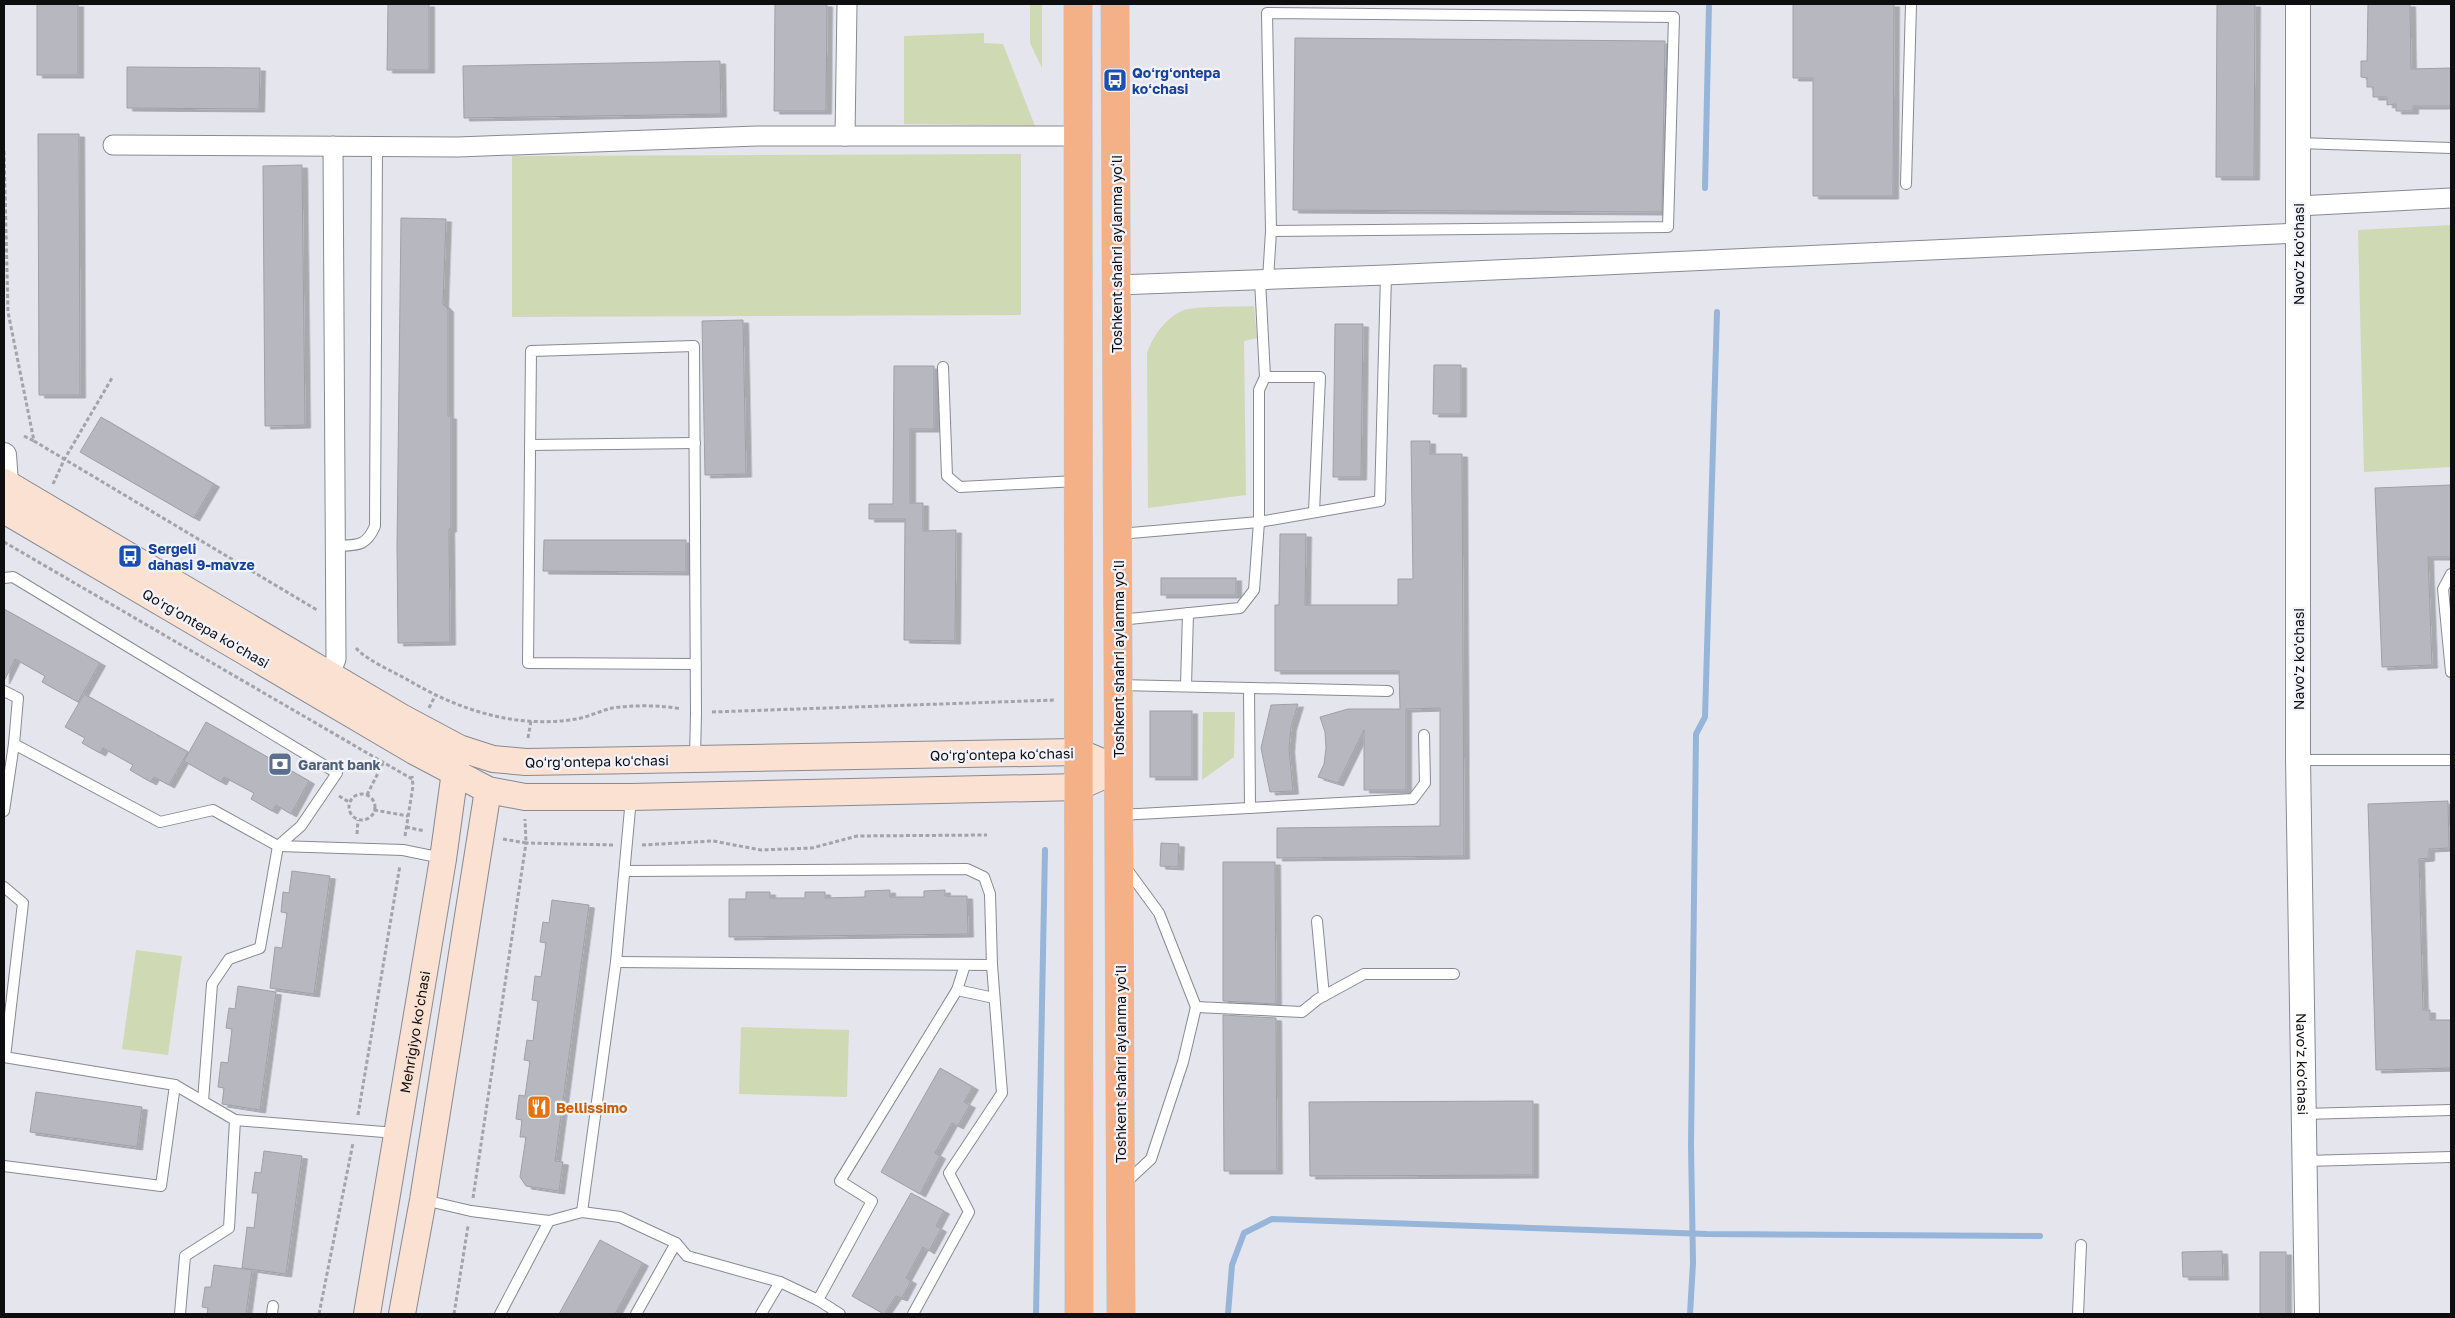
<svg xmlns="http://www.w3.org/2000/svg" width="2455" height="1318" viewBox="0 0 2455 1318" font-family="'Golos Text',sans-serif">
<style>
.green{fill:#cfdab4}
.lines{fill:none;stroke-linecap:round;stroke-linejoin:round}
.stream{stroke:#96b5d8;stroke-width:6}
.building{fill:#b6b7bf;stroke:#a0a0a9;filter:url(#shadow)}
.service-casing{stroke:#898991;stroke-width:12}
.minor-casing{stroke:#898991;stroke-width:21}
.tertiary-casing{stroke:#898991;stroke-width:26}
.secondary-casing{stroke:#898991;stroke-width:28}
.trunk-casing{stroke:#c5c5c6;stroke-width:29}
.path{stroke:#a3a3aa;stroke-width:3;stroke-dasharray:4 2.5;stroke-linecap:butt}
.service{stroke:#fff;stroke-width:10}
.minor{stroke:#fff;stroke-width:19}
.tertiary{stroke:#fff;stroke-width:24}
.secondary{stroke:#fbe1d1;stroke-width:26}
.trunk{stroke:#f4b086;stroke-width:28}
.labels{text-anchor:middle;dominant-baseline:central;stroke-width:4.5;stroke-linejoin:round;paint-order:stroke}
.transit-label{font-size:14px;font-weight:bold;fill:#164399;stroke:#f2f2fb;text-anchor:start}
.street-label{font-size:14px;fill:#0e0e11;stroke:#f2f2fb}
.service-label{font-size:14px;font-weight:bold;fill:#4e5e75;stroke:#f2f2fb;text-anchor:start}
.food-label{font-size:14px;font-weight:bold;fill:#c56008;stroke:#f2f2fb;text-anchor:start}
</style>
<defs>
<filter id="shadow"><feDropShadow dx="5.5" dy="3" stdDeviation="0" flood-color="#0004"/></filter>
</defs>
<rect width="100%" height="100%" fill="#e5e5ee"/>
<g class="green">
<polygon points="1030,4 1042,4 1042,68 1030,43"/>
<polygon points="984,33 984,43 1003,44 1035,126 904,124 904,36"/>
<polygon points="1021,154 1021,315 512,317 512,156"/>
<polygon points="2451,225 2451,467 2364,472 2358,230"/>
<path d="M 1254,306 L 1257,338 L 1244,341 L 1246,495 L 1148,508 L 1147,353 C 1153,336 1166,317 1184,310 C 1196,306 1238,307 1254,306 Z"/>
<polygon points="1203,712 1235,712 1234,757 1202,780"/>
<polygon points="136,950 182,956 168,1055 122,1049"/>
<polygon points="741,1027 849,1030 847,1097 739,1094"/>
</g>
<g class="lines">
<g class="stream">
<polyline points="1705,188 1709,4"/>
<polyline points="1036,1314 1045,850"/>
<polyline points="1228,1314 1232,1265 1244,1233 1272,1219 1707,1234 2040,1236"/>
<polyline points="1690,1314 1693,1263 1691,1145 1696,734 1705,717 1717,312"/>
</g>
</g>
<g class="building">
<rect x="37" y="4" width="41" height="71"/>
<polygon points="388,4 429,4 429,70 387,70"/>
<polygon points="775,4 827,4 826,111 774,111"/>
<polygon points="1793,4 1894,4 1893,196 1813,196 1813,78 1793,78"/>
<polygon points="2217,4 2255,4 2254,177 2216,177"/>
<polygon points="2368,4 2410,4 2411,69 2451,68 2451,106 2413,106 2413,111 2396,111 2396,104 2387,105 2387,97 2373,97 2373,87 2367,87 2367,78 2361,77 2361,61 2367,61"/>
<polygon points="1295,38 1665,41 1662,212 1293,210"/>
<polygon points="720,61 721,114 464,118 463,66"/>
<polygon points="127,67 260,68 259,109 127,108"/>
<polygon points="38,134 79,134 80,395 39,395"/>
<polygon points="302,165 305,425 265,426 263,166"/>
<polygon points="401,218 446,219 443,304 448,309 448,416 451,416 451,529 449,529 450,642 398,643 397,546"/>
<polygon points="743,320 746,474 705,475 702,321"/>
<polygon points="1335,324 1363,324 1361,477 1333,477"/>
<polygon points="1434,365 1461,365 1461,414 1433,414"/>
<polygon points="894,366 934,366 934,429 910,429 910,503 923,503 923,531 956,530 955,641 904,640 905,519 869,519 869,504 893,504"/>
<polygon points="101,417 214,484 194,518 80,452"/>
<polygon points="1411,441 1430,441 1430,454 1462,454 1464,856 1277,858 1277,828 1440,826 1440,708 1406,709 1406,790 1364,790 1364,730 1338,783 1318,777 1324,764 1326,748 1325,732 1320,717 1348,709 1400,709 1399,671 1275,671 1275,605 1279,605 1280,534 1306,534 1305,605 1398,605 1398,579 1413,579"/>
<polygon points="2451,485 2451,557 2428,557 2432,665 2382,667 2375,488"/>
<polygon points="544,540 686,540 686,572 543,571"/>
<rect x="1161" y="578" width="75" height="17"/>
<polygon points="4,609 100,663 78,702 42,682 45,676 15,659 4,681"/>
<polygon points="84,694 188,752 169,785 154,777 151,782 142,777 130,770 133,765 103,748 100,753 82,743 85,738 65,727"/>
<polygon points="1298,704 1291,727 1289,749 1293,791 1270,792 1261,748 1271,705"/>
<rect x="1150" y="711" width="42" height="66"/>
<polygon points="206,722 309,781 291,814 276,805 272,811 251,799 254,793 224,777 221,782 184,761"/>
<polygon points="2448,801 2449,848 2429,849 2429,858 2419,859 2423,1010 2430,1010 2430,1020 2451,1020 2451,1068 2376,1070 2368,804"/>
<polygon points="1161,843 1179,844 1178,867 1160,866"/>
<polygon points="1223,862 1275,862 1276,1004 1223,1001"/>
<polygon points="292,871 330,876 314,994 270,988 275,947 282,948 287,913 281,912 283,892 289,893"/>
<polygon points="890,890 890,897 924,897 924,891 945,890 945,896 967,896 968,934 729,937 729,899 746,899 746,892 770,892 770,898 805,898 805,892 825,892 825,898 865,897 865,891"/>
<polygon points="552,900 589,905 555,1161 563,1162 559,1191 526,1186 520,1177 526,1137 520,1137 522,1120 516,1119 519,1095 525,1096 530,1061 524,1060 527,1040 533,1041 538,1001 532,1000 535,976 541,977 546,943 540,942 543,922 549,923"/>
<polygon points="238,986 276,992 260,1110 222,1104 224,1088 218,1087 221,1062 228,1063 232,1029 226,1028 229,1008 235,1009"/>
<polygon points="1223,1015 1276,1018 1277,1171 1224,1171"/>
<polygon points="940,1068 973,1087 964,1102 970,1105 958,1126 952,1123 935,1153 940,1156 920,1194 881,1172"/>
<polygon points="36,1092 142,1107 137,1147 30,1132"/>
<polygon points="1533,1101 1533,1175 1310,1176 1309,1102"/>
<polygon points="264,1151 302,1156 286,1274 242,1268 247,1227 254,1228 258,1193 252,1193 255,1172 261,1173"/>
<polygon points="911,1193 944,1211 936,1226 941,1229 929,1251 923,1247 906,1278 911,1281 902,1298 896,1296 884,1314 852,1296"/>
<polygon points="600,1240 643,1263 615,1314 559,1314"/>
<polygon points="2222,1251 2223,1277 2183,1277 2182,1252"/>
<rect x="2260" y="1252" width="26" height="62"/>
<polygon points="214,1265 252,1270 246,1314 207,1314 208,1308 202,1307 205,1287 211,1287"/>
</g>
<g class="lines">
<g class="service-casing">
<g id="service">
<polyline points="2298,143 2451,148"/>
<polyline points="1906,184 1911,4"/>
<polyline points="1260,280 1265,377"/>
<polyline points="1268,280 1271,231 1267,13 1674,17 1668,227 1271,231"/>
<polyline points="943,367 947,476 960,487 1077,481"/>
<polyline points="530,445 695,443"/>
<polyline points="1119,534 1259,522 1380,501 1386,275"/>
<path d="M 336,546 C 357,545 366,547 375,526 L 377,147"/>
<polyline points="2451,574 2443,589 2451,672"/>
<polyline points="4,578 13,577 337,773 301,826 278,846 260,948 229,959 212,984 203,1101"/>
<polyline points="1119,620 1240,608 1254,590 1259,522 1259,390 1265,377 1320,377 1314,512"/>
<polyline points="1119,685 1388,691"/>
<polyline points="1186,686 1188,613"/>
<polyline points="1249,688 1250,808"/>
<polyline points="4,691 18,698 14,744"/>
<polyline points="695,758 696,713 694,346 531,351 528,663 696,664"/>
<polyline points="2298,760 2451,760"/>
<polyline points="4,811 14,744 160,822 213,810 278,846 403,850 442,858"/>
<polyline points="1120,815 1413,799 1425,783 1424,735"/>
<polyline points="625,871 967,869 984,877 990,894 992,965 1002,1093 949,1173 969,1212 913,1314"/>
<polyline points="4,887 23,903 5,1057"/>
<polyline points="1317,921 1324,996"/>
<polyline points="616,962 992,965"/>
<polyline points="957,990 994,998"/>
<polyline points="1196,1007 1302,1012 1318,999 1364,974 1454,974"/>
<polyline points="4,1057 175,1085 235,1120 229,1228 185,1256 180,1314"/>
<polyline points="2303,1114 2451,1110"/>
<polyline points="235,1120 396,1133"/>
<polyline points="2305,1161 2451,1157"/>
<polyline points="4,1166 161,1186 175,1085"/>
<polyline points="1124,1184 1151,1159 1183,1062 1196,1007 1159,913 1126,868"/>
<polyline points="424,1200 471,1211 549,1221 582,1212 620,1217 676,1243 687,1256 780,1282 818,1300 840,1314"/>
<polyline points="582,1212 616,962 631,798"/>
<polyline points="818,1300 872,1201 840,1181 957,990 965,965"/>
<polyline points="272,1314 273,1306"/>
<polyline points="500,1314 549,1221"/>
<polyline points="636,1314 676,1243"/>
<polyline points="761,1314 780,1282"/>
<polyline points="2078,1314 2081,1245"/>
</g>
</g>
<g class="minor-casing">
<g id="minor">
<polyline points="845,136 1079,136"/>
<polyline points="113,145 458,147 757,136 845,136 847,4"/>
<polyline points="2298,206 2451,198"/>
<polyline points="1117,285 1386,275 2298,233"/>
<polyline points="330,674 336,659 333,146"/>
</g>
</g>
<g class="tertiary-casing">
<g id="tertiary">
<path id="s1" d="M 2298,4 L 2298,760 L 2307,1314"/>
<polyline points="4,455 6,483 4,487"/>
</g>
</g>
<g class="secondary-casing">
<g id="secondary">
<polyline points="4,482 401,717 459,748 493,759 526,762 1078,752 1119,769"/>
<polyline points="4,510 414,751 488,790 525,797 631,797 1078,787 1119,769"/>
<path id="s2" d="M 367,1314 L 443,859 L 457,757"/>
<polyline points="402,1314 423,1200 488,790"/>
</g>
</g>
<g class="trunk-casing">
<g id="trunk">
<polyline points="1078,4 1079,1314"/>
<polyline points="1115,4 1121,1314"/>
</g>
</g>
<g class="path">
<polyline points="4,151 8,312 34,441 317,610"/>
<polyline points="24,436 34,441"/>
<polyline points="53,484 64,460 112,378"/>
<polyline points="4,542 412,779"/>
<path d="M 356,648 C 366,660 394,672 408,680 C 459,710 516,729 576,719 C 588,717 600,711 612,708 C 630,705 663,705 681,709"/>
<polyline points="429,708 435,696"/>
<polyline points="712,712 1055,700"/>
<polyline points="528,738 531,721"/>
<circle cx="362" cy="807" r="13"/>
<polyline points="367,795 383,763"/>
<polyline points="339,796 349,802"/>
<polyline points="374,810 408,816"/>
<polyline points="406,827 425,831"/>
<polyline points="357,834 358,820"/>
<polyline points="405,836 413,786 412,776"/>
<polyline points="503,839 526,843 525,819"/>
<polyline points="642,845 713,841 761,850 812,848 857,836 987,835"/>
<polyline points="358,1115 400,865"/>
<polyline points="473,1198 526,843 613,845"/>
<polyline points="319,1314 353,1143"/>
<polyline points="454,1314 468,1226"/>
</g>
<use href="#service" class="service"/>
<use href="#minor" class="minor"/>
<use href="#tertiary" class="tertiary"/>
<use href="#secondary" class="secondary"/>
<use href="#trunk" class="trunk"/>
</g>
<defs>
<g id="bus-square" transform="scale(1.25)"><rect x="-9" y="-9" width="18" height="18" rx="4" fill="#1a4fb4" stroke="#f2f2fb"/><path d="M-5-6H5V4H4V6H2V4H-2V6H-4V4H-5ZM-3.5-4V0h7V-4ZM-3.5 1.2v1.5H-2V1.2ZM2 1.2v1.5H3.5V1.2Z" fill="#fff"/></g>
<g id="bank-square" transform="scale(1.25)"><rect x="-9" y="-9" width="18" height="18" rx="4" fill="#5c6f8a" stroke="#f2f2fb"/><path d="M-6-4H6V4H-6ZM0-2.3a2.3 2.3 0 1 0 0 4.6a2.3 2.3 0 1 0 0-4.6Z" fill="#fff"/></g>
<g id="restaurant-square" transform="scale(1.25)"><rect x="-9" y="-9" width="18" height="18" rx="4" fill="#e8710a" stroke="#f2f2fb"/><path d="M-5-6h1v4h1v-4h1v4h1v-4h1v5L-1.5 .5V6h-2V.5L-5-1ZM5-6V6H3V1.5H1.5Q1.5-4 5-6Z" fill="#fff"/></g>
</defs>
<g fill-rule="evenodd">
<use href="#bus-square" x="1115" y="80"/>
<use href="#bus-square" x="130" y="556"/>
<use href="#bank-square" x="280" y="764"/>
<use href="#restaurant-square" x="539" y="1107"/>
</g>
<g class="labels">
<g class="transit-label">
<text x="1132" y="72">Qoʻrgʻontepa<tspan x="1132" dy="16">koʻchasi</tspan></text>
<text x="148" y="548">Sergeli<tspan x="148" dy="16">dahasi 9-mavze</tspan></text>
</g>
<g class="street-label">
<text transform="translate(1116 254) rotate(-90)">Toshkent shahri aylanma yoʻli</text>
<text transform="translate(2298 254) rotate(-90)">Navo'z ko'chasi</text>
<text transform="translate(206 628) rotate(30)">Qoʻrgʻontepa koʻchasi</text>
<text transform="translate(1118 659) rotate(-90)">Toshkent shahri aylanma yoʻli</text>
<text transform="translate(2298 659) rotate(-90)">Navo'z ko'chasi</text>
<text transform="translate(1002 754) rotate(-1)">Qoʻrgʻontepa koʻchasi</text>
<text transform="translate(597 761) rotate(-1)">Qoʻrgʻontepa koʻchasi</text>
<text stroke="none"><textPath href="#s2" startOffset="286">Mehrigiyo ko'chasi</textPath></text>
<text transform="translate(1120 1064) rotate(-90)">Toshkent shahri aylanma yoʻli</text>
<text stroke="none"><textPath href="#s1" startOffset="1060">Navo'z ko'chasi</textPath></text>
</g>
<g class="service-label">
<text x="298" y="764">Garant bank</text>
</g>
<g class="food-label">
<text x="556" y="1107">Bellissimo</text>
</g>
</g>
<rect width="2455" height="1318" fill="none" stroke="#0e0e11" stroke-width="10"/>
</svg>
